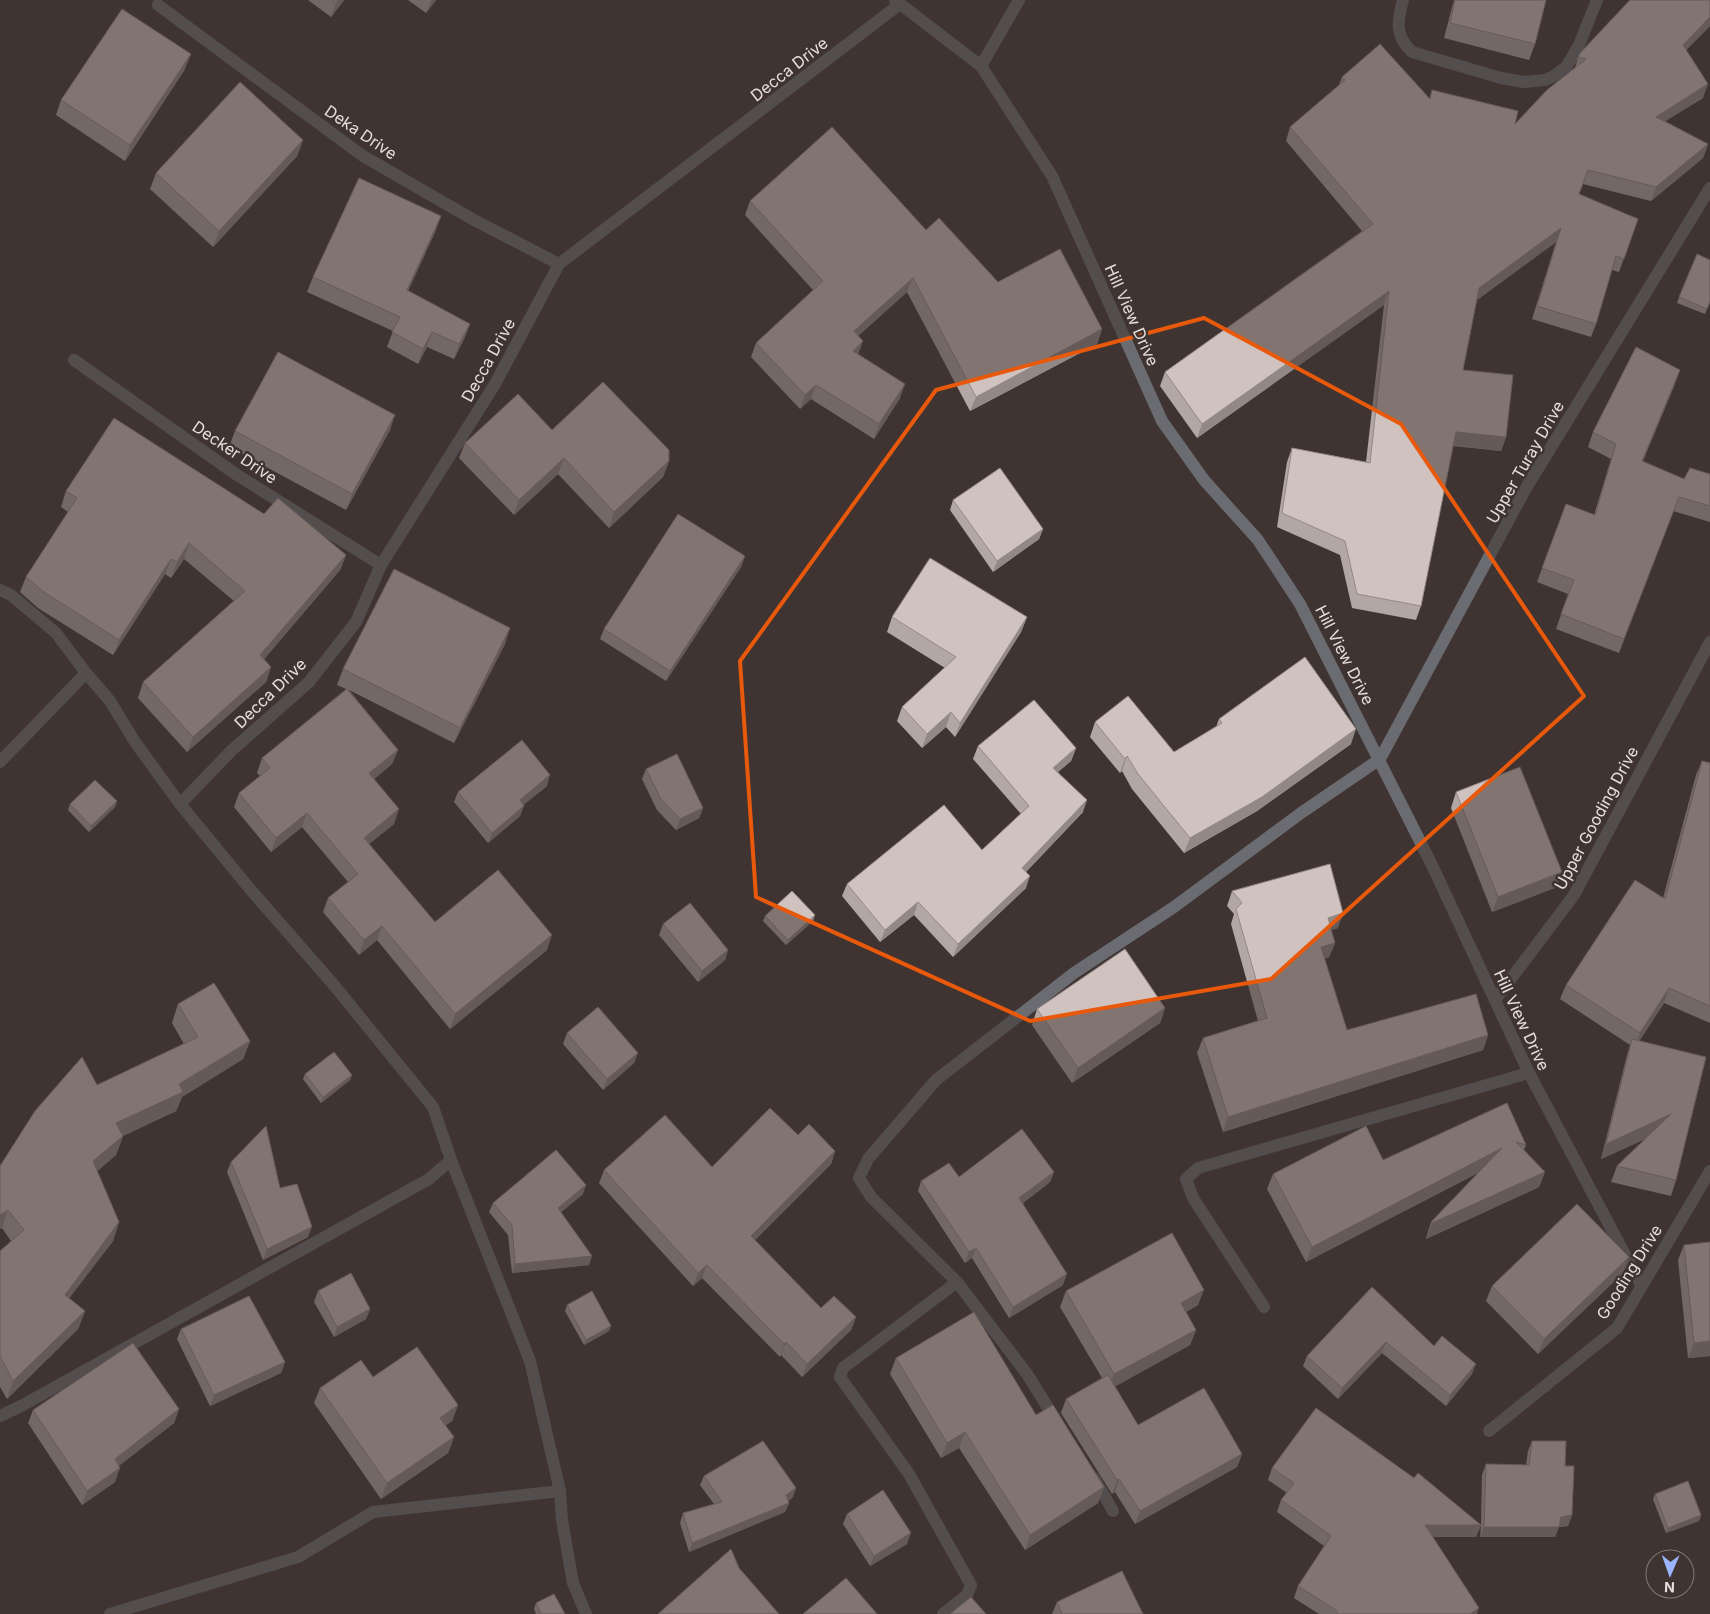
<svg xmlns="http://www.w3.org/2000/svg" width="1710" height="1614" viewBox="0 0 1710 1614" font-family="Inter,sans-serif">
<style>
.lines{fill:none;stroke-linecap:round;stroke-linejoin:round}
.street{stroke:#6a6c71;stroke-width:12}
.wall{fill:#b3a7a4}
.shaded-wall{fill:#928886}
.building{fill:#d0c2bf;stroke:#928886}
.marked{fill:none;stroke:#e8590c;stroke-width:4;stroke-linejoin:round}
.labels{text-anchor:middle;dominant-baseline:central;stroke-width:5;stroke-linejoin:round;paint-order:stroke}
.street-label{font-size:16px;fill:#e7dfde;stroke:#3f3431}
</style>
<rect width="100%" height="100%" fill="#3f3431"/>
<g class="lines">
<g class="street">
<polyline points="895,0 981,66 1052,176 1162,421 1204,480 1258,540 1300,604 1431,863 1529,1073 1641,1285"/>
<path d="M 1403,0 C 1397,22 1395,36 1412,52 L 1501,78 L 1524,82 L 1545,80 L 1554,76 L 1567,66 L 1579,45 L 1597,0"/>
<polyline points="158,5 363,156 474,220 559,264"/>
<polyline points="981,66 1019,0"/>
<polyline points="74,360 237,475 381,565"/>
<polyline points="0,590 11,595 56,633 86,673 110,701 135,742 180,804 250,889 333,984 433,1107 451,1160 530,1361 560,1491 562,1520 573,1583 586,1614"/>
<polyline points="0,762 86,673"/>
<polyline points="180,804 231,751 309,682 356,622 381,565 495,384 559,264 900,4"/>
<polyline points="1495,1000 1574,895 1710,642"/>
<polyline points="1264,1307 1193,1198 1186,1179 1198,1168 1529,1073"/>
<polyline points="0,1416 23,1405 429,1179 451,1160"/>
<polyline points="1057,1422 1027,1374 957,1282 871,1197 859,1178 868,1159 936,1080 1074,973 1174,907 1301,813 1380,759 1526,488 1710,188"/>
<polyline points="1489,1431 1617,1328 1710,1171"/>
<polyline points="1094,1478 1113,1511"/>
<polyline points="110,1614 298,1557 373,1512 560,1491"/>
<polyline points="943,1614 967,1595 971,1585 909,1474 840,1377 843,1368 957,1282"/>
</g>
</g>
<g class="wall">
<polygon points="308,0 344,0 331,17"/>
<polygon points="408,0 436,0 426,13"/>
<polygon points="1454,0 1546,0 1535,44 1529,60 1444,38"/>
<polygon points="1710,0 1710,26 1686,50 1703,98 1665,121 1708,144 1703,158 1651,201 1583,184 1579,194 1638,219 1619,272 1612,270 1596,324 1591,337 1532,319 1556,242 1477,300 1463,370 1506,437 1501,451 1453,446 1421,606 1416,620 1352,608 1340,555 1277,527 1287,462 1292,448 1366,462 1384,305 1197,438 1160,386 1165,372 1362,231 1286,141 1290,127 1339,85 1342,77 1429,99 1432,90 1515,124 1575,68 1578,57"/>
<polygon points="185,69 125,161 56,115 61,100"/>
<polygon points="303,140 297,156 213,247 150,189 156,173"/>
<polygon points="750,201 926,230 998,282 1102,329 1097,344 970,411 907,292 858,336 858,354 900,398 874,439 811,399 800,409 751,357 756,343 813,290 745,215"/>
<polygon points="436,230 408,291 470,324 464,339 454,359 427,347 418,364 387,347 393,331 307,292 313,277"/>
<polygon points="1679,297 1710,302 1705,314 1677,303"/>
<polygon points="1675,384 1643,461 1684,479 1710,474 1710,522 1673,511 1619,653 1556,629 1568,594 1537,582 1566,504 1594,515 1611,459 1588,447 1593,432"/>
<polygon points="390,430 346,510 229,447 235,431"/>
<polygon points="552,430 669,461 663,477 609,528 558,474 514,515 459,458 465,443"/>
<polygon points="66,491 264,514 346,555 340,570 264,659 271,667 266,682 187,752 138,698 143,682 234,601 184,559 171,578 165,574 113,655 38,608 20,592 26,577 68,512 61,507"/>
<polygon points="953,500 1043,529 1039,539 993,572 950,510"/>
<polygon points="745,556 741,567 666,681 600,639 604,629"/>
<polygon points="892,617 1027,617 1021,632 955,737 946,727 922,748 897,721 902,707 945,668 887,632"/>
<polygon points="505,644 454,743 349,690 398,750 392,764 374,779 394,824 369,844 435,922 547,950 450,1029 377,940 359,955 323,912 328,898 348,882 302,827 271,852 234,807 239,793 260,776 257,773 262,758 346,689 337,685 343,669"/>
<polygon points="1219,719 1351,744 1257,811 1184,853 1132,789 1122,771 1120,773 1090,737 1095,722 1174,752 1216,727"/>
<polygon points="978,746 1076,748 1071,761 1058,772 1083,812 1026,872 1026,888 953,957 914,915 880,942 842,896 847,884 982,850 1021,814 973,759"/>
<polygon points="1702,761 1710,763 1710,1023 1664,1003 1639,1041 1676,1180 1671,1196 1611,1182 1617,1166 1645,1139 1601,1159 1627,1055 1630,1045 1560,999 1566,985 1663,898 1696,775"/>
<polygon points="646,769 703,808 699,818 676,830 657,810 642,779"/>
<polygon points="547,786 523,805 520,816 488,843 454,802 458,792"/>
<polygon points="1456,792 1562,872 1557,887 1492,912 1451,808"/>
<polygon points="117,801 115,807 89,832 68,810 70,804"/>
<polygon points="1232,891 1338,928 1331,930 1335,943 1329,957 1324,959 1347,1030 1488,1035 1483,1050 1223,1132 1197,1053 1203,1038 1258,1021 1231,924 1234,914 1227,906"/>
<polygon points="765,916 813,921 786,945 763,921"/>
<polygon points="663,924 728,950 725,960 698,982 659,935"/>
<polygon points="178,1004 250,1041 243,1059 182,1097 176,1111 123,1136 116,1155 97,1171 119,1222 113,1241 69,1298 85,1311 78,1329 7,1399 0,1387 0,1251 11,1241 2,1228 0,1229 0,1166 97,1085 184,1044 172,1023"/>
<polygon points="1165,1008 1160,1023 1072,1083 1032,1025 1037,1009"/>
<polygon points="567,1033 634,1063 603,1090 563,1044"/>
<polygon points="305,1074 352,1075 350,1080 321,1103 303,1079"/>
<polygon points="1507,1103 1526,1145 1524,1150 1545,1172 1539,1187 1426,1239 1426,1238 1431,1222 1478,1173 1306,1262 1267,1189 1273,1174 1383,1160"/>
<polygon points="798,1135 835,1151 831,1164 755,1240 821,1308 856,1317 851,1330 802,1377 781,1355 780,1357 702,1278 693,1286 599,1183 604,1170 712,1167"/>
<polygon points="231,1162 308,1237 263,1260 227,1172"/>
<polygon points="1054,1172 1050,1182 1023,1203 1063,1285 1009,1318 972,1258 965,1263 918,1191 921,1181 959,1177"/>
<polygon points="583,1194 561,1212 589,1265 512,1273 508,1235 489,1212 493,1203"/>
<polygon points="1710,1242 1710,1356 1688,1358 1678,1260 1684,1245"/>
<polygon points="1629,1257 1623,1273 1538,1354 1486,1301 1492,1286"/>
<polygon points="1372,1287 1434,1346 1472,1374 1446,1406 1382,1353 1338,1399 1303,1366 1307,1356"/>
<polygon points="318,1291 370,1309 366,1319 334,1337 314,1302"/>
<polygon points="1066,1291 1198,1305 1186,1312 1196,1330 1190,1345 1115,1386 1138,1425 1242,1454 1237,1467 1135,1524 1115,1492 1112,1494 1061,1413 1066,1399 1102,1378 1060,1307"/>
<polygon points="567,1305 609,1331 584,1345 565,1311"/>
<polygon points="181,1329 285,1362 281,1373 210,1406 177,1339"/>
<polygon points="896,1358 1036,1415 1104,1487 1098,1503 1025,1550 959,1448 941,1458 890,1374"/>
<polygon points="373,1377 458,1405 452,1421 445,1426 454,1437 448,1453 381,1499 314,1403 320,1388"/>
<polygon points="179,1409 174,1423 118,1466 115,1482 82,1505 28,1423 33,1410"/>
<polygon points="1532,1441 1565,1466 1572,1515 1568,1526 1559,1527 1555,1537 1480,1537 1481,1525 1476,1537 1433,1537 1477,1614 1319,1614 1294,1598 1298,1586 1324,1546 1277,1512 1281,1500 1287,1493 1268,1480 1272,1468 1481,1525 1482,1475 1486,1464 1526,1465 1528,1451"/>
<polygon points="704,1476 793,1497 788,1501 789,1503 785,1512 689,1552 680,1523 683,1513 714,1504 700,1485"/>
<polygon points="1655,1494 1701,1515 1699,1521 1666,1533 1653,1499"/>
<polygon points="847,1514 907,1544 870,1566 843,1524"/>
<polygon points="1057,1602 1143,1614 1052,1614"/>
<polygon points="536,1603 565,1614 536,1614 534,1609"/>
</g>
<g class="shaded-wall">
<polygon points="338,0 344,0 331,17 336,3"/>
<polygon points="431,0 436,0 426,13"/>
<polygon points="1710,17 1710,26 1678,58 1683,45"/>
<polygon points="191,54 185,69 125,161 130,145"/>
<polygon points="1708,84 1703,98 1651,130 1656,117"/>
<polygon points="303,140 297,156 213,247 219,231"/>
<polygon points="1708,144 1703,158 1651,201 1656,187"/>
<polygon points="441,216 436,230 401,305 407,290"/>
<polygon points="1561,228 1556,242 1474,302 1479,288"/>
<polygon points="913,278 907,292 848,345 854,331"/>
<polygon points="1389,291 1384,305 1197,438 1202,424"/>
<polygon points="470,324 464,339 454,359 459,344"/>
<polygon points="1102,329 1097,344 970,411 976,397"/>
<polygon points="432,332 427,347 418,364 423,349"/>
<polygon points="863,341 858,355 853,351"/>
<polygon points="1680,370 1675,384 1637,475 1642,461"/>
<polygon points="905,384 900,398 874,439 879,424"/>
<polygon points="816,385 811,399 800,409 805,395"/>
<polygon points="395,415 390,430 346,510 352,494"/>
<polygon points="1456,432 1506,437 1501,451 1451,445"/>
<polygon points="564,458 558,474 514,515 519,500"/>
<polygon points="669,461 663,477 609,528 614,512"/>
<polygon points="1043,529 1039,539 993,572 997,561"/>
<polygon points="189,543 184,559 171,578 177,562"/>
<polygon points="346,555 340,570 255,670 260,655"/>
<polygon points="745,556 741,567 666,681 670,671"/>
<polygon points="171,559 165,574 113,655 119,640"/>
<polygon points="1027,617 1021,632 955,737 960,723"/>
<polygon points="510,628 505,644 454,743 460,728"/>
<polygon points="271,667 266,682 187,752 193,737"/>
<polygon points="951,712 946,727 922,748 927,734"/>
<polygon points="1356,729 1351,744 1257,811 1184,853 1190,838"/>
<polygon points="1076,748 1071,761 1048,780 1053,768"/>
<polygon points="398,750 392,764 364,787 369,773"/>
<polygon points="1127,756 1122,771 1120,773 1125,759"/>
<polygon points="550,775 547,786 516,811 520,800"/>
<polygon points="1087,800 1083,812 1018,880 1022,868"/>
<polygon points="117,801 115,807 89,832 91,826"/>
<polygon points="524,806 520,816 488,843 492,833"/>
<polygon points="703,808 699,818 676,830 680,819"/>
<polygon points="399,809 394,824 359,852 364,838"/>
<polygon points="307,813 302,827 271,852 276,838"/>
<polygon points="1562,872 1557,887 1492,912 1498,897"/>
<polygon points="1030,876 1026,888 953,957 958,944"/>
<polygon points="918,902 914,915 880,942 885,930"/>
<polygon points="1343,913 1338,928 1322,932 1328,918"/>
<polygon points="815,915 813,921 786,945 788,940"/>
<polygon points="382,926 377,940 359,955 364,940"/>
<polygon points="552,935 547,950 450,1029 455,1014"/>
<polygon points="1335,943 1329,957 1315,961 1321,947"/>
<polygon points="728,950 725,960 698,982 702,971"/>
<polygon points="1669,988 1664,1003 1635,1048 1640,1033"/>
<polygon points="1165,1008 1160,1023 1072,1083 1078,1068"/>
<polygon points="1488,1035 1483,1050 1223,1132 1228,1117"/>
<polygon points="250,1041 243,1059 182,1097 176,1111 109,1142 116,1123 179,1084"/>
<polygon points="638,1053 634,1063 603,1090 607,1079"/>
<polygon points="352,1075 350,1080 321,1103 323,1097"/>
<polygon points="1671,1114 1665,1130 1601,1159 1606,1144"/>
<polygon points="123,1136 116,1155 87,1180 93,1161"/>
<polygon points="1502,1148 1496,1163 1306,1262 1312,1247"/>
<polygon points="835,1151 831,1164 746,1249 751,1236"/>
<polygon points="1054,1172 1050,1182 1015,1209 1019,1198"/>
<polygon points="1545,1172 1539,1187 1426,1239 1432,1223"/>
<polygon points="586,1185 583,1194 555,1217 558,1208"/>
<polygon points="8,1210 2,1228 0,1229 0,1215"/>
<polygon points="119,1222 113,1241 58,1313 65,1295"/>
<polygon points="312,1227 308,1237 263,1260 267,1249"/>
<polygon points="976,1248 972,1258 965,1263 969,1252"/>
<polygon points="592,1256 589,1265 512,1273 515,1264"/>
<polygon points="1629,1257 1623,1273 1538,1354 1544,1339"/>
<polygon points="707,1265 702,1278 693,1286 698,1273"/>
<polygon points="1067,1274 1063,1285 1009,1318 1013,1307"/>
<polygon points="1204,1290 1198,1305 1175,1318 1181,1303"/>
<polygon points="370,1309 366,1319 334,1337 337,1327"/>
<polygon points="85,1311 78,1329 7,1399 13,1381"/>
<polygon points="856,1317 851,1330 802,1377 807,1364"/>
<polygon points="611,1326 609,1331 584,1345 586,1340"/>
<polygon points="1196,1330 1190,1345 1109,1390 1114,1374"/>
<polygon points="1710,1341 1710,1356 1688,1358 1694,1343"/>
<polygon points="786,1342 781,1355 780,1357 784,1344"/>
<polygon points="1386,1342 1382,1353 1338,1399 1342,1388"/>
<polygon points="285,1362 281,1373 210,1406 214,1395"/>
<polygon points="1476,1364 1472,1374 1446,1406 1450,1395"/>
<polygon points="458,1405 452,1421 434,1433 440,1418"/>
<polygon points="179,1409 174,1423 110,1473 115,1459"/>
<polygon points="965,1432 959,1448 941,1458 947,1443"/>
<polygon points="454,1437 448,1453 381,1499 387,1483"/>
<polygon points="1242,1454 1237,1467 1135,1524 1140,1511"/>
<polygon points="120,1468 115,1482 82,1505 87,1491"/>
<polygon points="1119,1479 1115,1492 1112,1494 1117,1480"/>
<polygon points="1104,1487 1098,1503 1025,1550 1030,1535"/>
<polygon points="796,1488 793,1497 783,1504 786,1495"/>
<polygon points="789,1503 785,1512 689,1552 692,1543"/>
<polygon points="1572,1515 1568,1526 1559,1527 1555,1537 1480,1537 1484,1527"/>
<polygon points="1701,1515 1699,1521 1666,1533 1668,1528"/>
<polygon points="1425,1525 1481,1525 1476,1537 1421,1537"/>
<polygon points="911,1533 907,1544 870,1566 874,1556"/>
<polygon points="1479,1608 1477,1614 1470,1614"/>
</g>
<g class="building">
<polygon points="332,0 338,0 336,3"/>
<polygon points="1455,0 1546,0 1535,44 1450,23"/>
<polygon points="1630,0 1710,0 1710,17 1683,45 1708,84 1656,117 1708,144 1656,187 1588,170 1579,194 1638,219 1624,259 1616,256 1596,324 1537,306 1561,228 1479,288 1463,370 1513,375 1506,437 1456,432 1421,606 1357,594 1345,541 1282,513 1292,448 1370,463 1389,291 1202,424 1165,372 1373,224 1290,127 1345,80 1342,77 1380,44 1430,99 1432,90 1518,111 1515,124 1547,90 1586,59 1578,57 1581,52"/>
<polygon points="122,9 191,54 130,145 61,100"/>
<polygon points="240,82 303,140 219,231 156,173"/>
<polygon points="832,127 926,230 939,218 998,282 1060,249 1102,329 976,397 913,278 854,331 863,341 853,351 905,384 879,424 816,385 805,395 756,343 823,281 750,201"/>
<polygon points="359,178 441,216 407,290 470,324 459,344 432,332 423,349 392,332 400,317 313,277"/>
<polygon points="1697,254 1710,260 1710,301 1707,309 1679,297"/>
<polygon points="1636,347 1680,370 1642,461 1684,479 1690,468 1710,474 1710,506 1679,497 1624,639 1561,614 1574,580 1542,568 1566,504 1595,515 1616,444 1593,432"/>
<polygon points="278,352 395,415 352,494 235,431"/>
<polygon points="603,382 669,450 669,461 614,512 564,458 519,500 465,443 518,394 552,430"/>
<polygon points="114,418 264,514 278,498 346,555 260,655 271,667 193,737 143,682 245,591 189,543 177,562 171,559 119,640 44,592 26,577 77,498 66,491"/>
<polygon points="1000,468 1043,529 997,561 953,500"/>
<polygon points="678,514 745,556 670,671 604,629"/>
<polygon points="930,558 1027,617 960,723 951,712 927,734 902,707 956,657 892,617"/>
<polygon points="394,569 510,628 460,728 343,669"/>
<polygon points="1305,657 1356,729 1262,797 1190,838 1138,774 1127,756 1125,759 1095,722 1128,696 1174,752 1222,723 1219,719"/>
<polygon points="347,689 398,750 369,773 399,809 364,838 435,922 498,870 552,935 455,1014 382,926 364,940 328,898 358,874 307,813 276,838 239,793 270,768 262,758"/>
<polygon points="1034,700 1076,748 1053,768 1087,800 1022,868 1030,876 958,944 918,902 885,930 847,884 944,805 982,850 1029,806 978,746"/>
<polygon points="522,740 550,775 520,800 524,806 492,833 458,792"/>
<polygon points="677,754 703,808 680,819 661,799 646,769"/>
<polygon points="1702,761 1710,763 1710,1006 1669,988 1640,1033 1566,985 1635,880 1665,899"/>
<polygon points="1520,767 1562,872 1498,897 1456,792"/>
<polygon points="95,780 117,801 91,826 70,804"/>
<polygon points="1330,864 1343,913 1328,918 1335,943 1321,947 1347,1030 1476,994 1488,1035 1228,1117 1203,1038 1267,1018 1236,909 1242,903 1232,891"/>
<polygon points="792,891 815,915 788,940 765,916"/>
<polygon points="690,903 728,950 702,971 663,924"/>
<polygon points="1125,949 1165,1008 1078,1068 1037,1009"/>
<polygon points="214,983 250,1041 179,1084 183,1092 116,1123 123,1136 93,1161 119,1222 65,1295 85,1311 13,1381 0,1356 0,1251 24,1230 8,1210 0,1215 0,1166 35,1111 82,1057 97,1085 198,1037 178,1004"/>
<polygon points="598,1007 638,1053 607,1079 567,1033"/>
<polygon points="1632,1039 1706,1057 1676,1180 1617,1166 1671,1114 1606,1144"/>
<polygon points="334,1052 352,1075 323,1097 305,1074"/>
<polygon points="1507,1103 1526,1145 1516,1142 1545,1172 1432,1223 1431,1222 1502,1148 1312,1247 1273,1174 1366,1126 1383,1160"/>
<polygon points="770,1108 798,1135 809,1124 835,1151 751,1236 821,1308 834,1296 856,1317 807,1364 786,1342 784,1344 707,1265 698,1273 604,1170 665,1115 712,1167"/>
<polygon points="266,1126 280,1188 297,1184 312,1227 267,1249 231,1162"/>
<polygon points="1022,1129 1054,1172 1019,1198 1067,1274 1013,1307 976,1248 969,1252 921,1181 949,1163 959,1177"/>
<polygon points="556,1150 586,1185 558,1208 592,1256 515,1264 512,1225 493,1203"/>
<polygon points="1577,1204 1629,1257 1544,1339 1492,1286"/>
<polygon points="1172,1233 1204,1290 1181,1303 1196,1330 1114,1374 1066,1291"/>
<polygon points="1710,1242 1710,1341 1694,1343 1684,1245"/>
<polygon points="351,1273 370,1309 337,1327 318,1291"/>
<polygon points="1372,1287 1434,1346 1442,1336 1476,1364 1450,1395 1386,1342 1342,1388 1307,1356"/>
<polygon points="592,1291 611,1326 586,1340 567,1305"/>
<polygon points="249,1296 285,1362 214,1395 181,1329"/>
<polygon points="974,1312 1036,1415 1053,1405 1104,1487 1030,1535 965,1432 947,1443 896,1358"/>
<polygon points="133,1343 179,1409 115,1459 120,1468 87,1491 33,1410"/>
<polygon points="417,1347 458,1405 440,1418 454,1437 387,1483 320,1388 361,1360 373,1377"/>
<polygon points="1108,1375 1138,1425 1204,1388 1242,1454 1140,1511 1119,1479 1117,1480 1066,1399"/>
<polygon points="1316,1408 1414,1478 1418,1473 1481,1525 1425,1525 1479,1608 1470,1614 1338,1614 1336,1610 1298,1586 1331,1536 1281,1500 1294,1483 1272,1468"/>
<polygon points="763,1441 796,1488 786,1495 789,1503 692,1543 683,1513 722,1502 704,1476"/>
<polygon points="1532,1441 1566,1441 1565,1466 1574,1466 1572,1515 1561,1517 1559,1527 1484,1527 1486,1464 1529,1465"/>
<polygon points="1688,1481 1701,1515 1668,1528 1655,1494"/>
<polygon points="883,1490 911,1533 874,1556 847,1514"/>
<polygon points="731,1549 739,1568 779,1614 658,1614"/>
<polygon points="1122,1571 1143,1614 1062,1614 1057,1602"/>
<polygon points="846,1578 877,1614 803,1614"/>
<polygon points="554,1594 565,1614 541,1614 536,1603"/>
<polygon points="971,1597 986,1614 950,1614"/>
</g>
<path d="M0 0H1710V1614H0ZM 1204,318 L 1401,424 L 1584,696 L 1271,979 L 1030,1021 L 756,897 L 740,661 L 936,390 Z" fill="#3f3431" fill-opacity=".55" fill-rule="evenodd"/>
<path class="marked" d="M 1204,318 L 1401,424 L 1584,696 L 1271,979 L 1030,1021 L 756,897 L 740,661 L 936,390 Z"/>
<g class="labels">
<g class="street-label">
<text transform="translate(789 69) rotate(-38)">Decca Drive</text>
<text transform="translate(361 132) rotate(34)">Deka Drive</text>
<text transform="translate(1132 315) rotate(66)">Hill View Drive</text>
<text transform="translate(488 360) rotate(-61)">Decca Drive</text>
<text transform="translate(235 452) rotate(34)">Decker Drive</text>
<text transform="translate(1525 462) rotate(-60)">Upper Turay Drive</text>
<text transform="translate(1345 655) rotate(63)">Hill View Drive</text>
<text transform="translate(270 693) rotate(-44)">Decca Drive</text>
<text transform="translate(1596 818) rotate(-62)">Upper Gooding Drive</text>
<text transform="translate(1522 1020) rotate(65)">Hill View Drive</text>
<text transform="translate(1629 1272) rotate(-58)">Gooding Drive</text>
</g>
</g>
<g transform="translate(1670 1574) rotate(182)"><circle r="24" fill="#3f3431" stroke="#827876"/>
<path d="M0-4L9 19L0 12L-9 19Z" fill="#9bb4fd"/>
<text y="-8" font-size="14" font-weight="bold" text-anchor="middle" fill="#e7dfde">N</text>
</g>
</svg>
